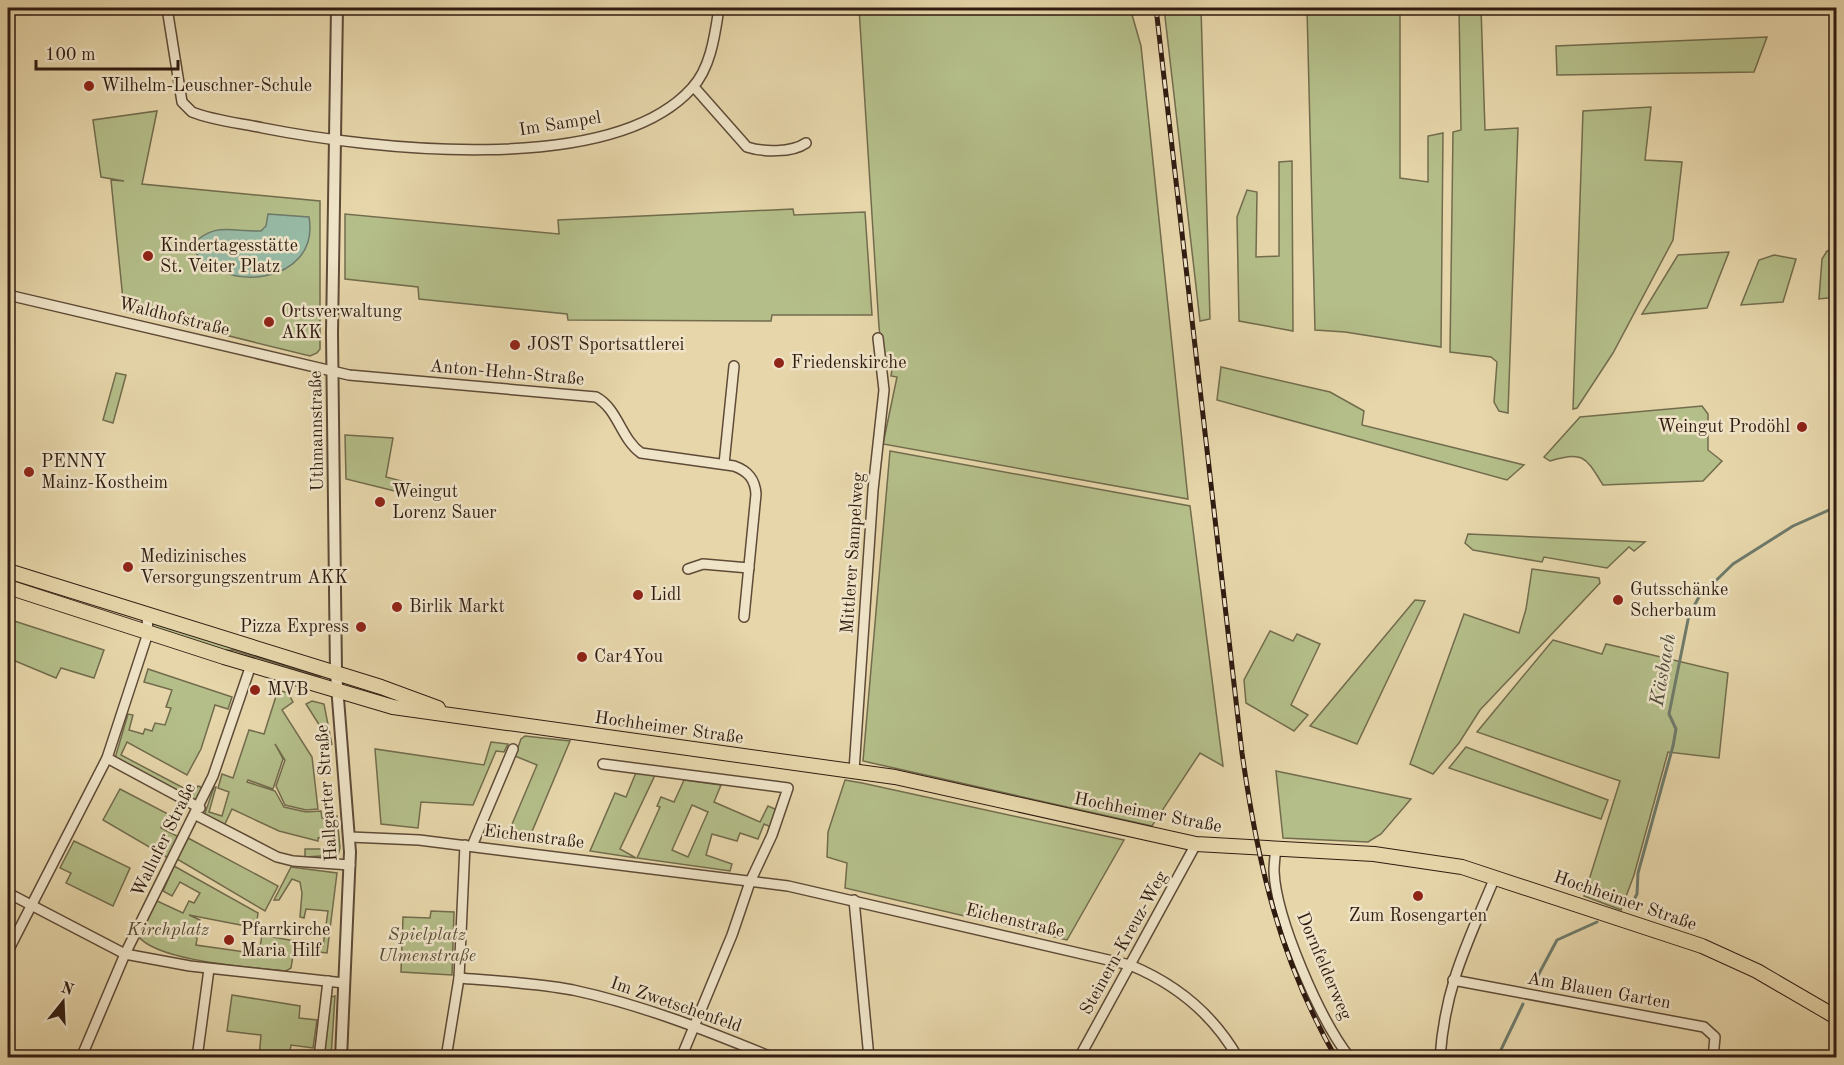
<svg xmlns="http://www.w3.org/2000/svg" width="1844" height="1065" viewBox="0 0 1844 1065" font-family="'Old Standard TT',serif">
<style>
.green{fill:#b4be89;stroke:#726c4d;stroke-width:1.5;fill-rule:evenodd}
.water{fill:#97baa5;stroke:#6e7a6a;stroke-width:1.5}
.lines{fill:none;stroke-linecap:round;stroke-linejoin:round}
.stream{stroke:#6e7a6a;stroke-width:3}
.minor-casing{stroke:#5e4a37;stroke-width:12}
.tertiary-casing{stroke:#5e4a37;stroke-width:14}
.primary-casing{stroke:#301b11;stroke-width:16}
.minor{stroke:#efe4c8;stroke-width:9}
.tertiary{stroke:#efe4c8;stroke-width:10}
.primary{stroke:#e6d6aa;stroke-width:14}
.rail-casing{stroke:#301b11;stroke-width:5}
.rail{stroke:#efe4c8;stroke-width:3;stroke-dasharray:9;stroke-linecap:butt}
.poi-dot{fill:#8f2418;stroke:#efe4c8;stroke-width:2}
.labels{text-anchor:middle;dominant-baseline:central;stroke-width:5;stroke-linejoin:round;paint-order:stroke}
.poi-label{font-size:18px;fill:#301b11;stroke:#efe4c8;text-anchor:start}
.street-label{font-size:18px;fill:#301b11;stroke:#efe4c8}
.park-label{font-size:18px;font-style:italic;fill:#584c35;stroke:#efe4c8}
.water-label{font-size:20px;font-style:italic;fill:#4f4b3d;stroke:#efe4c8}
</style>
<rect width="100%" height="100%" fill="#e6d6aa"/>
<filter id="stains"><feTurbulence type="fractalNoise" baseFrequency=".00333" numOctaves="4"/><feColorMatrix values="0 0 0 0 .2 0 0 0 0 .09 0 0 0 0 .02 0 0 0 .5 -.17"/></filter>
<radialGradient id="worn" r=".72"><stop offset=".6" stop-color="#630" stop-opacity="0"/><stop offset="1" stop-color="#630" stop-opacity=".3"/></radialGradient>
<g class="green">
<polygon points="859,8 1100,8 1101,13 1131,11 1141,46 1188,499 883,444 897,377 891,376 893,363 882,352 879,327"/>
<polygon points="1164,8 1201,8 1210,319 1200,321"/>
<polygon points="1307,8 1400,8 1400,178 1428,182 1428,136 1443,133 1441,347 1345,332 1315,330"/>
<polygon points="1459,8 1481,8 1485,130 1518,128 1508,413 1499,411 1494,402 1497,362 1491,357 1450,352 1453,132 1461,130"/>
<polygon points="1767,37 1754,72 1557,75 1556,46"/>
<polygon points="1651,107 1645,160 1682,162 1673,240 1613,353 1577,408 1573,409 1583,111"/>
<polygon points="157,111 142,184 320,201 320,349 317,353 310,356 124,310 111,180 124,181 101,177 93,120"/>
<polygon points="1292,161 1293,331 1239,321 1237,217 1247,190 1257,192 1256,257 1279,256 1279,162"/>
<polygon points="793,209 794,215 865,212 872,315 772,315 771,321 568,320 567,314 419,299 418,287 345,279 345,214 559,234 558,220"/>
<polygon points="1832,250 1836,253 1836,297 1819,299 1822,259 1827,251"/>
<polygon points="1729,252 1707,308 1642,314 1678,255"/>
<polygon points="1774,255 1796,259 1783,302 1741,305 1759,260"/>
<polygon points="1221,367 1330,392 1364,411 1362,425 1524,465 1507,480 1217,400"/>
<polygon points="116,373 126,375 113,423 103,420"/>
<path d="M 1702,406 L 1708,414 L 1708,450 L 1722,461 L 1703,481 L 1603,485 C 1586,458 1584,450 1550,461 L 1544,457 L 1580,417 Z"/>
<polygon points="345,435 393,438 386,477 409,483 407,494 346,479"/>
<polygon points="890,451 1190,506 1223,766 1200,753 1152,826 863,761"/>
<polygon points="1468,534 1645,542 1634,551 1629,547 1607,568 1544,557 1542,562 1473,550 1465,543"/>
<polygon points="1532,569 1599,578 1600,583 1480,710 1459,743 1433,774 1410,764 1464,614 1519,633 1526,609"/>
<polygon points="1415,600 1425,601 1357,744 1310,726"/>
<polygon points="8,619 104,650 94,678 61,668 56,678 8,658"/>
<polygon points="155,622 322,675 320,677 233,650 220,651 152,630 151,624"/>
<polygon points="1270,631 1293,641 1297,634 1320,644 1291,705 1308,715 1294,731 1246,703 1244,680"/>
<polygon points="1553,640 1602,654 1606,644 1728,673 1719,758 1668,752 1634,875 1621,910 1584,896 1620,781 1477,732"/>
<polygon points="148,669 232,697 228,709 215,705 201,749 187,775 127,742 121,755 193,793 198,786 203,788 196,801 115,758 128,714 133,715 129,730 143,734 145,729 152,731 155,723 165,725 171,708 166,707 172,690 144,682"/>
<polygon points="278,690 288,693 293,702 282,710 312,757 318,809 306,810 285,805 276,786 285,760 275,744 283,759 273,789 248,780 247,782 275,791 284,807 306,812 321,811 322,818 324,818 326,837 318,838 318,841 279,831 232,809 224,826 204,816 214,787 216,787 209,812 222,816 229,792 218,788 222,774 233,778 249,730 264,734"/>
<polygon points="312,701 324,704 332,745 306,704"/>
<polygon points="525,736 570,741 528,841 507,836 537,765 515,756 521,739"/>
<polygon points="491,742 508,744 504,752 496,751 473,805 421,802 418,828 381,824 375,749 484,765"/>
<polygon points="1466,747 1608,800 1601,819 1449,768"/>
<polygon points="637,770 656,773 620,849 636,858 590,851 615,793 626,797"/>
<polygon points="1276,771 1411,799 1381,834 1368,842 1283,838"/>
<path d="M 684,780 L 721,785 L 714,802 L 760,822 L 768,806 L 777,810 L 771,827 L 764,824 L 758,839 L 740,833 L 737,841 L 712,834 L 706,855 L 732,864 L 730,871 L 637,858 L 660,807 L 657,806 L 661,797 L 674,802 ZM 692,805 L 708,812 L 688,857 L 672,850 Z"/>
<polygon points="845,780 862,783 1124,840 1067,940 845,888 847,863 827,857 828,832"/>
<polygon points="120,789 168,814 161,828 179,837 168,858 103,820"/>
<polygon points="332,816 337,816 340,848 338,855 305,857 305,849 335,849"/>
<polygon points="188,838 278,886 265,911 177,859"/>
<polygon points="74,841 130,868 113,906 66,883 71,873 60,868"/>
<path d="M 174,866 L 258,913 L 256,928 L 189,915 L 200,920 L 196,945 L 245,952 L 247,946 L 260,947 L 262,935 L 323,946 L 328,911 L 306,909 L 304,918 L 300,917 L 302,893 L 300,882 L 292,879 L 279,900 L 274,900 L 291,867 L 337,873 L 327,953 L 294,949 L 291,968 L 286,971 C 252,967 158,962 138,936 L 155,900 L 183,913 L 189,901 L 194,903 L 200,893 L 180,882 L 172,896 L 163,891 Z"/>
<polygon points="431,911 454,912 452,975 401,972 403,917 430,918"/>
<polygon points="232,995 300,1006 299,1018 317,1020 313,1048 291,1045 289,1057 259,1057 261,1035 227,1031"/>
<polygon points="335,996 331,1057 322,1058 331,997"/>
</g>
<path class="water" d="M 268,214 L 309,217 C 321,284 220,297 191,246 C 214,221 231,232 261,231 L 266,226 Z"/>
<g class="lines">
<g class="stream">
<polyline points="1629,909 1637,894 1638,873 1673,746 1676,729 1669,714 1689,615 1699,597 1733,564 1793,526 1836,507"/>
<polyline points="1534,983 1557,940 1597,922"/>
<polyline points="1497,1058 1523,1004"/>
</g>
<g class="minor-casing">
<g id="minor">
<path d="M 167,8 L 182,102 L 192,112 C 215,121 240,123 263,128 C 370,149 611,178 692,88 C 711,68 715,34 719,8"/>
<path d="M 694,87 L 747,147 C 762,152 792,153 806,143"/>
<path d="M 8,295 L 349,375 L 596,397 C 618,409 621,439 641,453 L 734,466 C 748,471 755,479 756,494 L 744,617"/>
<polyline points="724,464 734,366"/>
<polyline points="688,569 703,564 749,568"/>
<polyline points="107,758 200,808"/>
<polyline points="603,764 788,788 772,835 750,882 732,935 681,1058"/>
<polyline points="854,771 873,490 884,390 878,338"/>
<polyline points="196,815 277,857 293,861 350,865"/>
<path d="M 350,837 L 419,840 L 788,886 L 1130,965 C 1176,984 1213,1014 1238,1058"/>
<polyline points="472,846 513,749"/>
<path d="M 1276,848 C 1275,856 1274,864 1274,871 C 1276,919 1320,1020 1350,1058"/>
<polyline points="8,893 125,954 190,966 344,983"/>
<polyline points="854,900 869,1058"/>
<polyline points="8,951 107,758 148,633 147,616"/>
<path d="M 459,978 C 497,981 536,983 573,990 C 643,1005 708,1031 774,1058"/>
<polyline points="1453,980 1704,1027 1715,1037 1713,1058"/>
<polyline points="81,1058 125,954 213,776 251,665"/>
<polyline points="197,1058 209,969"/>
<polyline points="319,1058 328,981"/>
<polyline points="446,1058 459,978 465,845"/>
<polyline points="1079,1058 1196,844"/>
<path d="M 1440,1058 C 1445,985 1468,942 1495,877"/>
</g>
</g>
<g class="tertiary-casing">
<polyline id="tertiary" points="337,8 332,333 336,673 350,852 341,1058"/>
</g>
<g class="primary-casing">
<g id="primary">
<polyline points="8,571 381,687 438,708"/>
<polyline points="8,587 224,657 393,707 895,777 1196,844 1374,854 1462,867 1702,946 1757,971 1836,1017"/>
</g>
</g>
<use href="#minor" class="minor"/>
<use href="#tertiary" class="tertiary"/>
<use href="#primary" class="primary"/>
<g class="rail-casing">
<path id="rail" d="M 1156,8 L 1242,753 C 1258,865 1279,958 1336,1058"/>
</g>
<use href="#rail" class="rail"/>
</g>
<g class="poi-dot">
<circle cx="89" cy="86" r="6"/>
<circle cx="148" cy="256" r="6"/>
<circle cx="269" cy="322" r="6"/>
<circle cx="515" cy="345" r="6"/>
<circle cx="779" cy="363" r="6"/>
<circle cx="1802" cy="427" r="6"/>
<circle cx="29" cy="472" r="6"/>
<circle cx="380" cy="502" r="6"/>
<circle cx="128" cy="567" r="6"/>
<circle cx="638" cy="595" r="6"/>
<circle cx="1618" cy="600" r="6"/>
<circle cx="397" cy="607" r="6"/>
<circle cx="361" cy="627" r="6"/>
<circle cx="582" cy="657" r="6"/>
<circle cx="255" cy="690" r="6"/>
<circle cx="1418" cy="896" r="6"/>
<circle cx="229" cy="940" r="6"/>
</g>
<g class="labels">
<g class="poi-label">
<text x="101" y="86">Wilhelm-Leuschner-Schule</text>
<text x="160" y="246">Kindertagesstätte<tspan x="160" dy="21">St. Veiter Platz</tspan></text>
<text x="281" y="312">Ortsverwaltung<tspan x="281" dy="21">AKK</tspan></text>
<text x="527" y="345">JOST Sportsattlerei</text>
<text x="791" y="363">Friedenskirche</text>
<text x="1790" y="427" text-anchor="end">Weingut Prodöhl</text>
<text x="41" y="462">PENNY<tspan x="41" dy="21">Mainz-Kostheim</tspan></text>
<text x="392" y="492">Weingut<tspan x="392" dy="21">Lorenz Sauer</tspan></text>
<text x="140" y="557">Medizinisches<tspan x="140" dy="21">Versorgungszentrum AKK</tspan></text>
<text x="1630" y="590">Gutsschänke<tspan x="1630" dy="21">Scherbaum</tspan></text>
<text x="650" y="595">Lidl</text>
<text x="409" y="607">Birlik Markt</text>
<text x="349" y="627" text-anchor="end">Pizza Express</text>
<text x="594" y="657">Car4You</text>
<text x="267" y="690">MVB</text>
<text x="1418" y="916" text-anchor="middle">Zum Rosengarten</text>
<text x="241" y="930">Pfarrkirche<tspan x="241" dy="21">Maria Hilf</tspan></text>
</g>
<g class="street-label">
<text transform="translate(560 124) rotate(-9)">Im Sampel</text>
<text transform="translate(174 317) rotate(14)">Waldhofstraße</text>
<text transform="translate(507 373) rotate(5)">Anton-Hehn-Straße</text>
<text transform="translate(317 431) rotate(-91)">Uthmannstraße</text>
<text transform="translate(853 553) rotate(-86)">Mittlerer Sampelweg</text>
<text transform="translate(669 728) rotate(8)">Hochheimer Straße</text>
<text transform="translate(327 793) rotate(-94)">Hallgarter Straße</text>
<text transform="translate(1148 813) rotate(11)">Hochheimer Straße</text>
<text transform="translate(534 837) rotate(7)">Eichenstraße</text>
<text transform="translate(164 840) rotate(-64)">Wallufer Straße</text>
<text transform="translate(1625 901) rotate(19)">Hochheimer Straße</text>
<text transform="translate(1015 921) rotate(13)">Eichenstraße</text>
<text transform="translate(1124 943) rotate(-61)">Steinern-Kreuz-Weg</text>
<text transform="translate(1324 966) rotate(67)">Dornfelderweg</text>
<text transform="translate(1599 991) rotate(10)">Am Blauen Garten</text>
<text transform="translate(676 1005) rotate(19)">Im Zwetschenfeld</text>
</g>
<g class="park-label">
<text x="168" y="930">Kirchplatz</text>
<text x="427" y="935">Spielplatz<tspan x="427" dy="21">Ulmenstraße</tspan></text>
</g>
<g class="water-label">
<text transform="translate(1664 670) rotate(-80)">Käsbach</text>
</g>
</g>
<rect width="1844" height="1065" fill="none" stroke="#e6d6aa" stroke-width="30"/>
<rect x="9" y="9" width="1826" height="1047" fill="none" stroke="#301b11" stroke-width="3"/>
<rect x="15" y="15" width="1814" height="1035" fill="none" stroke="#301b11" stroke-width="1.5"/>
<g transform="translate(63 1002) rotate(18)" stroke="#efe4c8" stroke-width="4.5" paint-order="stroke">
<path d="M0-4.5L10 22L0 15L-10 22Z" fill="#301b11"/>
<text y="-9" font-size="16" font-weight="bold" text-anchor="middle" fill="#301b11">N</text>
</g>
<path d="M36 60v9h142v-9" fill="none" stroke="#301b11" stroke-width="3"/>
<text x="45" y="60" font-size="18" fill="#301b11" stroke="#efe4c8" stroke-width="4.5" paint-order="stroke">100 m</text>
<rect width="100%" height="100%" filter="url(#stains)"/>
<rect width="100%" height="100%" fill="url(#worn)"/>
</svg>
